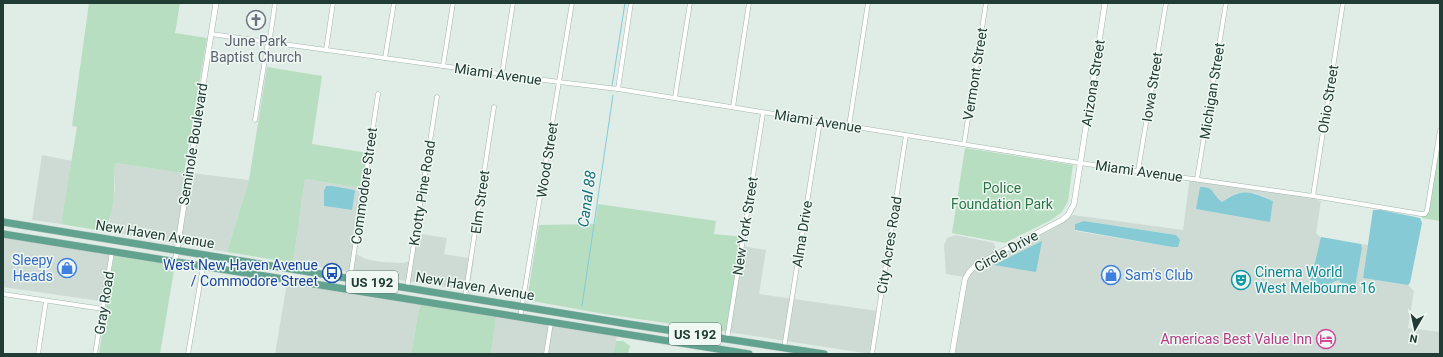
<svg xmlns="http://www.w3.org/2000/svg" width="1443" height="357" viewBox="0 0 1443 357" font-family="Roboto,sans-serif">
<style>
.built{fill:#cedbd5;fill-rule:evenodd}
.green{fill:#b7dec0}
.water{fill:#85cad4}
.lines{fill:none;stroke-linecap:round;stroke-linejoin:round}
.stream{stroke:#85cad4;stroke-width:1}
.minor-casing{stroke:#a3b4ad;stroke-width:5}
.tertiary-casing{stroke:#a3b4ad;stroke-width:6}
.primary-casing{stroke:#c1c8c6;stroke-width:8}
.minor{stroke:#fff;stroke-width:4}
.tertiary{stroke:#fff;stroke-width:5}
.primary{stroke:#62a390;stroke-width:7}
.labels{text-anchor:middle;dominant-baseline:central;stroke-width:3;stroke-linejoin:round;paint-order:stroke}
.shield{fill:#f0f8f4;stroke:#5e746e;stroke-width:1}
.shield-label{font-size:13px;font-weight:bold;fill:#203c34}
.worship-label{font-size:14px;fill:#5b616d;stroke:#f0f8f4}
.street-label{font-size:14px;fill:#203c34;stroke:#f0f8f4}
.park-label{font-size:14px;fill:#287543;stroke:#f0f8f4}
.shop-label{font-size:14px;fill:#366cbe;stroke:#f0f8f4;text-anchor:end}
.transit-label{font-size:14px;fill:#164399;stroke:#f0f8f4;text-anchor:end}
.culture-label{font-size:14px;fill:#0d838f;stroke:#f0f8f4;text-anchor:start}
.hotel-label{font-size:14px;fill:#b23c85;stroke:#f0f8f4;text-anchor:end}
.water-label{font-size:15px;font-style:italic;fill:#176e7b;stroke:#f0f8f4}
</style>
<rect width="100%" height="100%" fill="#e0ece6"/>
<g class="built">
<polygon points="42,155 72,161 61,224 32,220"/>
<polygon points="115,163 187,173 176,243 103,231 109,224 115,188"/>
<polygon points="191,173 249,180 227,252 180,244"/>
<path d="M 1190,176 L 1290,191 L 1321,201 L 1316,233 L 1321,238 L 1313,271 L 1311,272 L 1333,282 L 1339,280 L 1341,283 L 1355,287 L 1362,248 L 1361,244 L 1368,245 L 1363,278 L 1408,285 L 1414,291 L 1408,328 L 1440,332 L 1440,354 L 954,354 L 967,280 L 970,273 L 977,267 L 1054,228 L 1073,215 L 1183,230 ZM 1214,192 L 1216,198 L 1222,202 L 1230,196 L 1238,193 L 1255,193 L 1273,201 L 1270,221 L 1196,209 ZM 1084,221 L 1176,235 L 1178,246 L 1172,247 L 1075,231 L 1075,224 Z"/>
<path d="M 305,179 L 362,188 L 352,252 L 366,259 L 381,262 L 403,263 L 410,261 L 415,233 L 447,238 L 444,254 L 474,259 L 469,291 L 293,263 ZM 324,199 L 352,210 L 324,206 Z"/>
<polygon points="956,235 994,243 997,252 975,263 967,270 964,277 946,274 944,245 947,238"/>
<polygon points="3,237 114,255 107,302 3,287"/>
<polygon points="742,246 766,250 759,294 878,311 871,354 728,332"/>
<polygon points="287,283 420,304 411,354 275,354"/>
<polygon points="496,317 617,336 613,354 491,354"/>
</g>
<g class="green">
<path d="M 89,3 L 180,3 L 175,33 L 207,38 L 184,173 L 115,163 C 114,183 116,215 103,231 L 61,224 L 77,127 L 72,126 Z"/>
<polygon points="267,67 322,76 312,144 368,153 362,188 305,179 293,263 227,252 249,180"/>
<polygon points="1440,129 1440,199 1439,203 1440,203 1440,221 1422,218 1426,211"/>
<polygon points="965,148 1073,165 1068,201 1062,212 1051,220 1005,243 952,233"/>
<polygon points="598,204 716,221 714,234 743,237 728,332 604,314 527,300 539,225 595,224"/>
<polygon points="114,255 175,264 160,354 99,354"/>
<polygon points="420,304 496,317 491,354 411,354"/>
<polygon points="616,341 623,341 630,346 628,354 613,354"/>
</g>
<g class="water">
<polygon points="326,186 332,186 354,190 355,191 352,210 324,206 324,191"/>
<path d="M 1200,187 C 1216,187 1211,194 1222,202 C 1242,187 1252,192 1273,201 L 1270,222 L 1196,209 Z"/>
<polygon points="1373,210 1381,210 1420,218 1422,223 1410,283 1408,285 1363,278"/>
<polygon points="1084,221 1176,235 1180,240 1178,247 1172,247 1075,230 1075,224"/>
<polygon points="1321,237 1361,244 1362,248 1355,287 1344,288 1339,280 1333,282 1328,287 1318,287 1310,283 1311,272 1313,271"/>
<polygon points="1042,241 1036,272 994,265"/>
</g>
<g class="lines">
<g class="stream">
<polyline points="612,86 625,3"/>
<polyline points="582,306 613,95"/>
</g>
<g class="minor-casing">
<g id="minor">
<polyline points="211,34 559,82 618,89 1080,163 1313,196 1421,214 1425,214 1427,211 1440,130"/>
<polyline points="326,50 333,3"/>
<polyline points="385,58 394,3"/>
<polyline points="443,66 453,3"/>
<polyline points="502,74 513,3"/>
<polyline points="618,89 631,3"/>
<polyline points="675,97 690,3"/>
<polyline points="733,107 749,3"/>
<polyline points="255,120 267,47 270,38 275,3"/>
<polyline points="849,126 868,3"/>
<polyline points="964,144 986,3"/>
<polyline points="1138,171 1166,3"/>
<polyline points="1197,179 1226,3"/>
<polyline points="1313,196 1343,3"/>
<polyline points="350,279 378,94"/>
<polyline points="407,288 437,97"/>
<polyline points="3,294 103,309"/>
<polyline points="465,297 494,107"/>
<polyline points="520,318 572,3"/>
<polyline points="727,339 763,113"/>
<polyline points="784,348 820,121"/>
<polyline points="38,354 46,301"/>
<polyline points="95,354 112,252"/>
<polyline points="188,354 203,266"/>
<polyline points="546,354 551,323"/>
<polyline points="872,354 906,135"/>
</g>
</g>
<g class="tertiary-casing">
<g id="tertiary">
<polyline points="175,262 216,3"/>
<polyline points="952,354 965,279 969,272 976,265 1062,220 1068,215 1074,204 1105,3"/>
</g>
</g>
<g class="primary-casing">
<g id="primary">
<polyline points="3,222 628,324 824,354"/>
<polyline points="3,234 749,354"/>
</g>
</g>
<use href="#minor" class="minor"/>
<use href="#tertiary" class="tertiary"/>
<use href="#primary" class="primary"/>
</g>
<defs>
<g id="church-ring" transform="scale(1)"><circle r="9.5" fill="#f0f8f4" stroke="#6b7280" stroke-width="1.5"/><path d="M-1.2-6h2.4v3.5h3.3v2.4h-3.3V6h-2.4V-.1h-3.3v-2.4h3.3Z" fill="#6b7280"/></g>
<g id="shop-ring" transform="scale(1)"><circle r="9.5" fill="#f0f8f4" stroke="#3f7fe0" stroke-width="1.5"/><path d="M-5-2.5h2.3a2.7 3.5 0 0 1 5.4 0H5L5.5 6h-11ZM-1.5-2.5h3a1.5 2.3 0 0 0-3 0Z" fill="#3f7fe0"/></g>
<g id="bus-ring" transform="scale(1)"><circle r="9.5" fill="#f0f8f4" stroke="#1a4fb4" stroke-width="1.5"/><path d="M-5-6H5V4H4V6H2V4H-2V6H-4V4H-5ZM-3.5-4V0h7V-4ZM-3.5 1.2v1.5H-2V1.2ZM2 1.2v1.5H3.5V1.2Z" fill="#1a4fb4"/></g>
<g id="theatre-ring" transform="scale(1)"><circle r="9.5" fill="#f0f8f4" stroke="#0f9aa8" stroke-width="1.5"/><path d="M-5-5.5Q0-4 5-5.5V0Q5 5 0 6Q-5 5-5 0ZM-3.3-2.5H-1v1.5H-3.3ZM1-2.5H3.3v1.5H1ZM-2.8 1Q0 5.5 2.8 1Z" fill="#0f9aa8"/></g>
<g id="hotel-ring" transform="scale(1)"><circle r="9.5" fill="#f0f8f4" stroke="#d1479c" stroke-width="1.5"/><path d="M-6-4.5h1.5V1H6V5H4.5V3h-9V5H-6ZM-4 0a1.8 1.8 0 1 1 3.6 0ZM.5 0V-2.5h3Q6-2.5 6 0Z" fill="#d1479c"/></g>
</defs>
<g fill-rule="evenodd">
<use href="#church-ring" x="256" y="20"/>
<use href="#shop-ring" x="67" y="268"/>
<use href="#bus-ring" x="332" y="273"/>
<use href="#shop-ring" x="1111" y="275"/>
<use href="#theatre-ring" x="1241" y="280"/>
<use href="#hotel-ring" x="1326" y="339"/>
</g>
<g class="labels">
<g class="shield">
<rect x="346" y="271" width="52" height="22" rx="3"/>
<rect x="669" y="323" width="52" height="22" rx="3"/>
</g>
<g class="shield-label">
<text x="372" y="282">US 192</text>
<text x="695" y="334">US 192</text>
</g>
<g class="worship-label">
<text x="256" y="41">June Park<tspan x="256" dy="16">Baptist Church</tspan></text>
</g>
<g class="street-label">
<text transform="translate(498 74) rotate(8)">Miami Avenue</text>
<text transform="translate(975 74) rotate(-81)">Vermont Street</text>
<text transform="translate(1093 83) rotate(-81)">Arizona Street</text>
<text transform="translate(1152 87) rotate(-81)">Iowa Street</text>
<text transform="translate(1212 91) rotate(-81)">Michigan Street</text>
<text transform="translate(1328 99) rotate(-81)">Ohio Street</text>
<text transform="translate(818 121) rotate(9)">Miami Avenue</text>
<text transform="translate(193 144) rotate(-81)">Seminole Boulevard</text>
<text transform="translate(547 160) rotate(-81)">Wood Street</text>
<text transform="translate(1139 171) rotate(8)">Miami Avenue</text>
<text transform="translate(364 186) rotate(-82)">Commodore Street</text>
<text transform="translate(422 193) rotate(-81)">Knotty Pine Road</text>
<text transform="translate(480 202) rotate(-82)">Elm Street</text>
<text transform="translate(745 226) rotate(-81)">New York Street</text>
<text transform="translate(155 234) rotate(9)">New Haven Avenue</text>
<text transform="translate(802 234) rotate(-81)">Alma Drive</text>
<text transform="translate(889 245) rotate(-81)">City Acres Road</text>
<text transform="translate(1006 251) rotate(-29)">Circle Drive</text>
<text transform="translate(475 286) rotate(9)">New Haven Avenue</text>
<text transform="translate(104 303) rotate(-81)">Gray Road</text>
</g>
<g class="park-label">
<text x="1002" y="188">Police<tspan x="1002" dy="16">Foundation Park</tspan></text>
</g>
<g class="shop-label">
<text x="53" y="260">Sleepy<tspan x="53" dy="16">Heads</tspan></text>
<text x="1125" y="275" text-anchor="start">Sam's Club</text>
</g>
<g class="transit-label">
<text x="318" y="265">West New Haven Avenue<tspan x="318" dy="16">/ Commodore Street</tspan></text>
</g>
<g class="culture-label">
<text x="1255" y="272">Cinema World<tspan x="1255" dy="16">West Melbourne 16</tspan></text>
</g>
<g class="hotel-label">
<text x="1312" y="339">Americas Best Value Inn</text>
</g>
<g class="water-label">
<text transform="translate(587 199) rotate(-82)">Canal 88</text>
</g>
</g>
<rect width="1443" height="357" fill="none" stroke="#203c34" stroke-width="8"/>
<g transform="translate(1415 329) rotate(189)" stroke="#f0f8f4" stroke-width="3" paint-order="stroke">
<path d="M0-3L7 15L0 10L-7 15Z" fill="#203c34"/>
<text y="-6" font-size="11" font-weight="bold" text-anchor="middle" fill="#203c34">N</text>
</g>
</svg>
